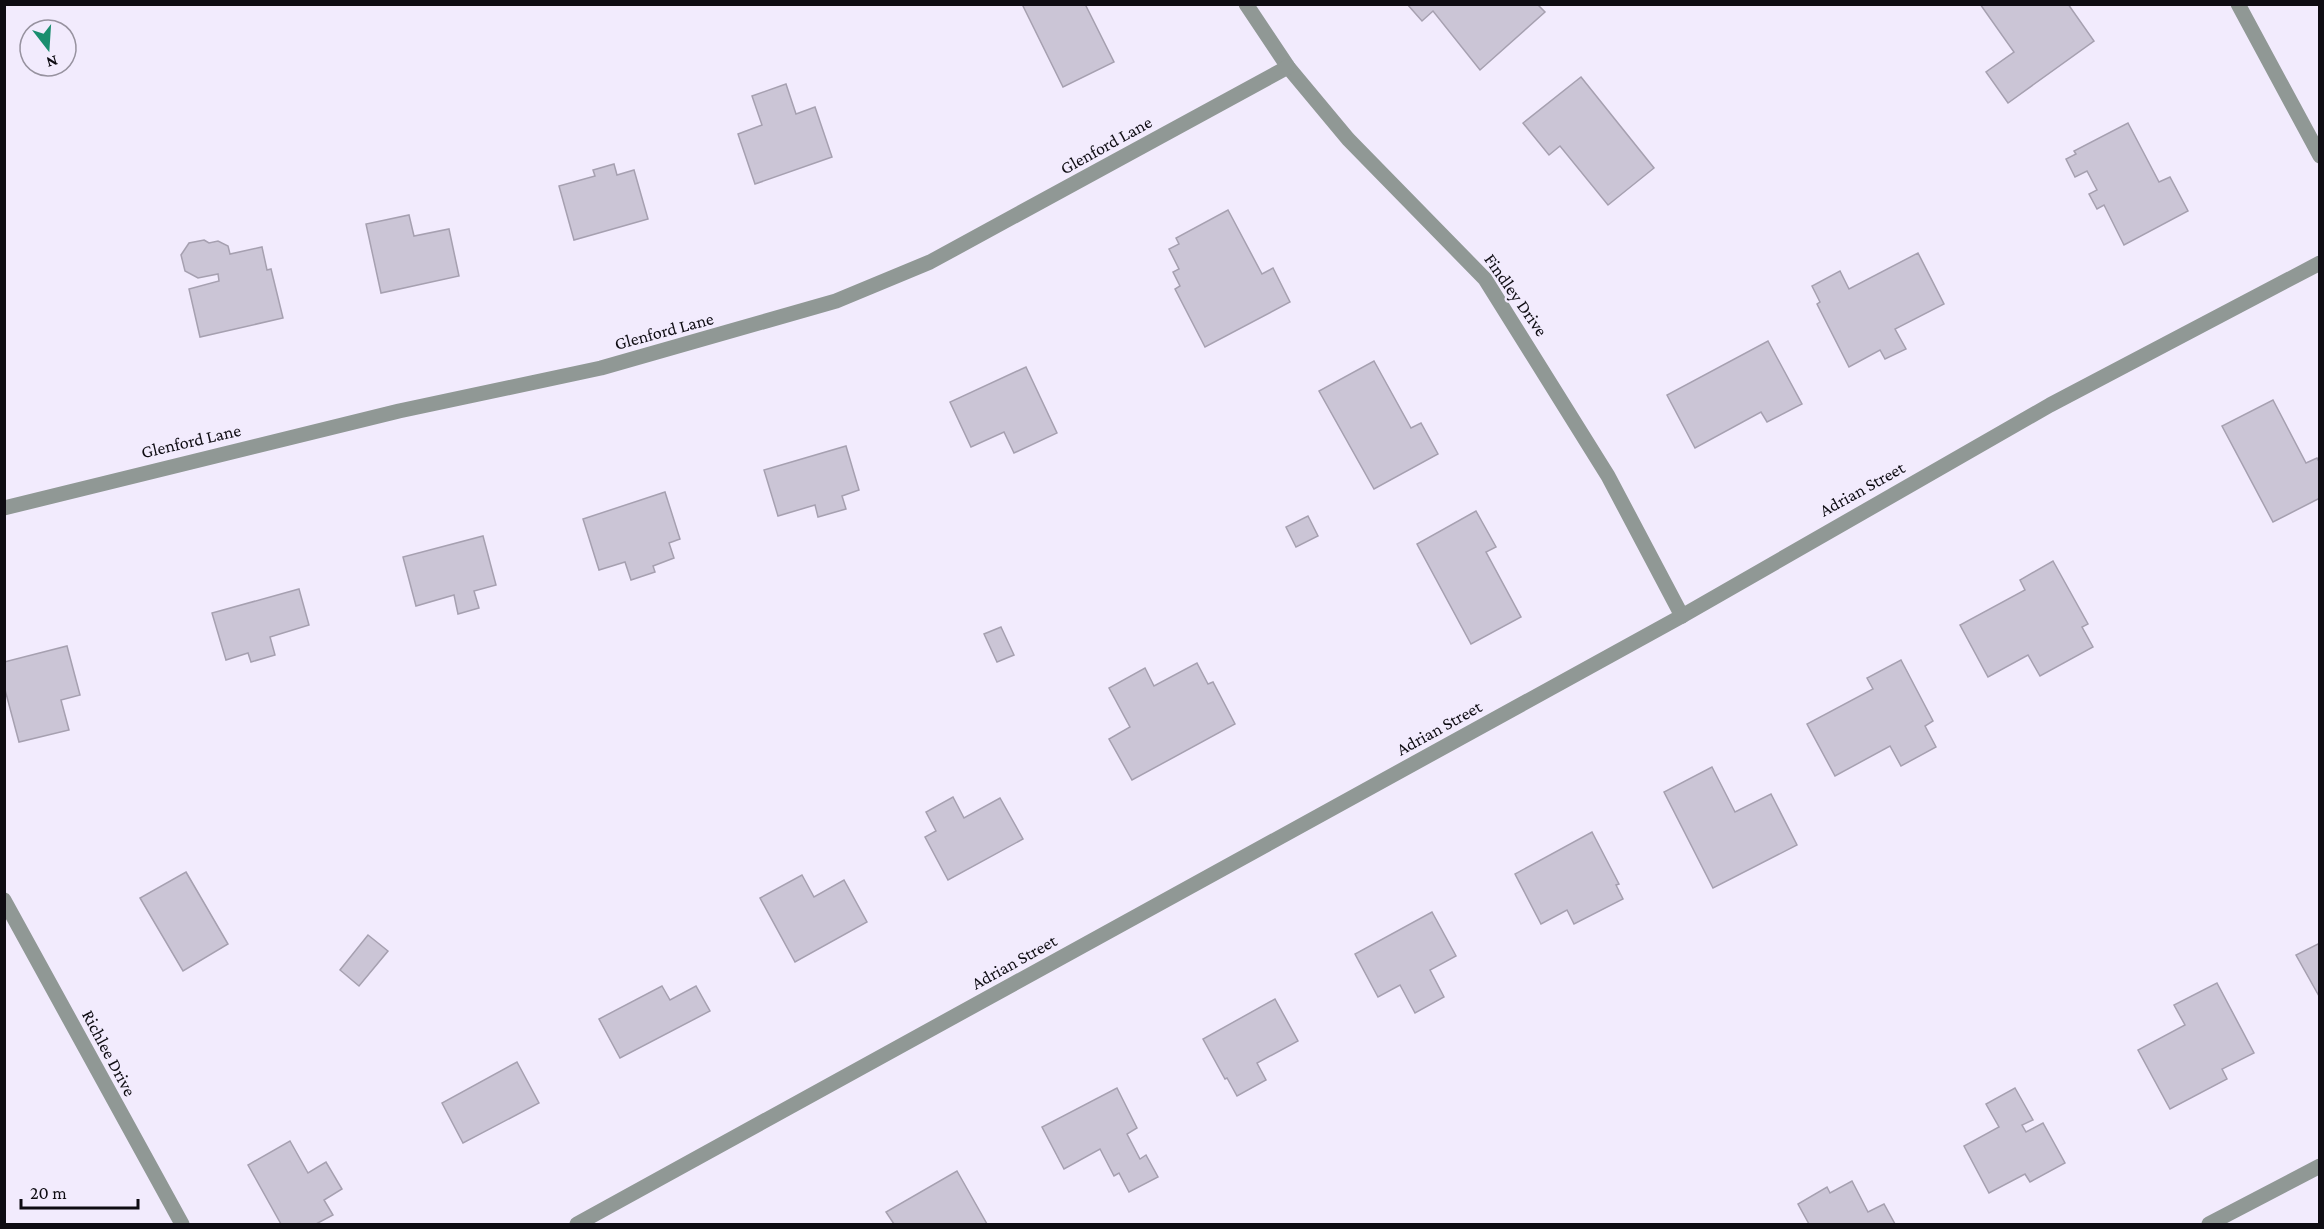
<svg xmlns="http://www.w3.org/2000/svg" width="2324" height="1229" viewBox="0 0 2324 1229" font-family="'Crimson Pro',serif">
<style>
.building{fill:#cbc5d6;stroke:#a6a0b0;stroke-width:1.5}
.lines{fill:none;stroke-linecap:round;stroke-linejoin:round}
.street{stroke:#909895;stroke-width:15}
.labels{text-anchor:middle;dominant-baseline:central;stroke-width:4.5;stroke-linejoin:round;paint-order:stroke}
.street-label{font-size:18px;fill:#0e0c12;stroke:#f2ebfd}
</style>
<rect width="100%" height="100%" fill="#f2ebfd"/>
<g class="building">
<polygon points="1022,4 1085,4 1114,62 1063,87"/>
<polygon points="1407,4 1537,4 1545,12 1480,70 1433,11 1422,21"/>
<polygon points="1980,4 2068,4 2094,41 2008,103 1986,72 2014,52"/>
<polygon points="1581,77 1654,168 1608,205 1560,146 1549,155 1523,123"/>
<polygon points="786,84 796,114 815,107 832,157 755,184 738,134 762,125 752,96"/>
<polygon points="2128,123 2159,182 2170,177 2188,211 2124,245 2104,205 2097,209 2089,194 2097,190 2087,171 2075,177 2066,159 2076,154 2074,151"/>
<polygon points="614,164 617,175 634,170 648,219 574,240 559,186 595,176 593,170"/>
<polygon points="1228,210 1262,274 1273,268 1290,302 1205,347 1175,289 1180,286 1173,272 1179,269 1169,249 1179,244 1176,238"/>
<polygon points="409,215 414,236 449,229 459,276 381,293 366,224"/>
<polygon points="204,240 209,243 218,241 228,246 230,254 262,247 267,270 271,269 283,318 200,337 189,289 219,281 218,274 198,278 185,271 181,255 189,243"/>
<polygon points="1918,253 1944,304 1895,329 1906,349 1885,359 1880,350 1849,367 1817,304 1820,302 1812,286 1840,271 1849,289"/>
<polygon points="1768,341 1802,404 1767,422 1761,412 1695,448 1667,395"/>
<polygon points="1374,361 1411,428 1421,423 1438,454 1374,489 1319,391"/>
<polygon points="1026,367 1057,433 1014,453 1004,432 971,447 950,402"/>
<polygon points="2273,400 2306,463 2317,458 2320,463 2320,498 2273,522 2222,426"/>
<polygon points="846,446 859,490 842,496 846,509 818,517 815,505 778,516 764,470"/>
<polygon points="665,492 680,539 669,543 674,558 653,566 655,572 631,580 625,562 599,570 583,519"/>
<polygon points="1476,511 1496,547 1486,552 1521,617 1471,644 1417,544"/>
<polygon points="1308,516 1318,536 1296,547 1286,527"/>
<polygon points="483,536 496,585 474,591 479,608 458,614 454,595 416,606 403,557"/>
<polygon points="2053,561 2088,624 2082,627 2093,647 2040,676 2028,655 1988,677 1960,625 2025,590 2020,580"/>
<polygon points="299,589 309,625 270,637 275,655 251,662 248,653 226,660 212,613"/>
<polygon points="1001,627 1014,655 997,662 984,634"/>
<polygon points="67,646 80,695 61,700 69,730 19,742 4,686 4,662"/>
<polygon points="1901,660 1933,721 1925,726 1936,747 1901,766 1890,746 1835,776 1807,724 1873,689 1867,678"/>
<polygon points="1197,663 1208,684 1213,682 1235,724 1132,780 1109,739 1130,727 1109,688 1145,668 1154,686"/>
<polygon points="1712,767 1735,812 1771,794 1797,845 1713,888 1664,792"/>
<polygon points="953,797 964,818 1000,798 1023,839 948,880 925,837 936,831 926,812"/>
<polygon points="1592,832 1619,884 1616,885 1623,899 1574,924 1567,910 1541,924 1515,874"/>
<polygon points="186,872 228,944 183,971 140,898"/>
<polygon points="802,875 814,897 844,880 867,922 795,962 760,898"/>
<polygon points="1432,912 1456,956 1430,970 1444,997 1415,1013 1400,985 1378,997 1355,954"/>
<polygon points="368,935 388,951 359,986 340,970"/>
<polygon points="2320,943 2320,996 2319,996 2296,955"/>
<polygon points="2217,983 2254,1053 2222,1069 2227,1079 2170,1109 2138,1050 2185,1025 2174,1005"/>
<polygon points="662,986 670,1000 696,986 710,1011 620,1058 599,1019"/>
<polygon points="1275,999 1298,1041 1257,1063 1266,1080 1237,1096 1227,1078 1225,1079 1203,1039"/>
<polygon points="517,1062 539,1103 463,1143 442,1103"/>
<polygon points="1117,1088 1137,1128 1127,1134 1140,1159 1146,1155 1158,1177 1129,1192 1119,1173 1114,1176 1100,1149 1064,1169 1042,1127"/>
<polygon points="2015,1088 2033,1120 2022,1125 2026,1132 2043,1123 2065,1163 2030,1182 2025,1174 1989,1193 1964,1146 1999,1127 1986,1104"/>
<polygon points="290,1141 308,1173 326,1162 342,1189 324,1200 333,1215 316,1224 281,1224 248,1165"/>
<polygon points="957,1171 987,1224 894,1224 886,1212"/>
<polygon points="1852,1181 1868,1212 1884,1204 1895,1224 1809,1224 1798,1204 1827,1187 1830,1193"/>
</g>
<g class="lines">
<g class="street">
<polyline points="1246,4 1288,67 1348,139 1485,279 1608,476 1682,616"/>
<polyline points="2238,4 2320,156"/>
<polyline points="4,508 399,411 601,368 836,301 930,262 1288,67"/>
<polyline points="4,900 182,1224"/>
<polyline points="577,1224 1682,616 2050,405 2320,263"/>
<polyline points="2209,1224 2320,1166"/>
</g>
</g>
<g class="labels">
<g class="street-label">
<text transform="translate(1106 145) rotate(-29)">Glenford Lane</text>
<text transform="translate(1516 295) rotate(55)">Findley Drive</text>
<text transform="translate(664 331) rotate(-15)">Glenford Lane</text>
<text transform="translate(191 441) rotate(-13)">Glenford Lane</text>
<text transform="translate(1862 489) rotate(-29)">Adrian Street</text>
<text transform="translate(1439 728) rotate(-29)">Adrian Street</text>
<text transform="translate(1014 962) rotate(-29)">Adrian Street</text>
<text transform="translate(109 1053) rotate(62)">Richlee Drive</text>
</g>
</g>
<rect width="2324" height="1229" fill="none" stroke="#0e0c12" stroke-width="12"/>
<g transform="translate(48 48) rotate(163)"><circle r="28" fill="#f2ebfd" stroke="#97929f" stroke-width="1.5"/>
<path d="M0-4.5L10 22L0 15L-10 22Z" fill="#1a8e6f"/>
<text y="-9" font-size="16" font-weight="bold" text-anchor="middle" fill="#0e0c12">N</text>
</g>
<path d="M21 1199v9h117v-9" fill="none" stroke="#0e0c12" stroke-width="3"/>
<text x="30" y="1199" font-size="18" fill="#0e0c12" stroke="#f2ebfd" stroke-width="4.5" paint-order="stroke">20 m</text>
</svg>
